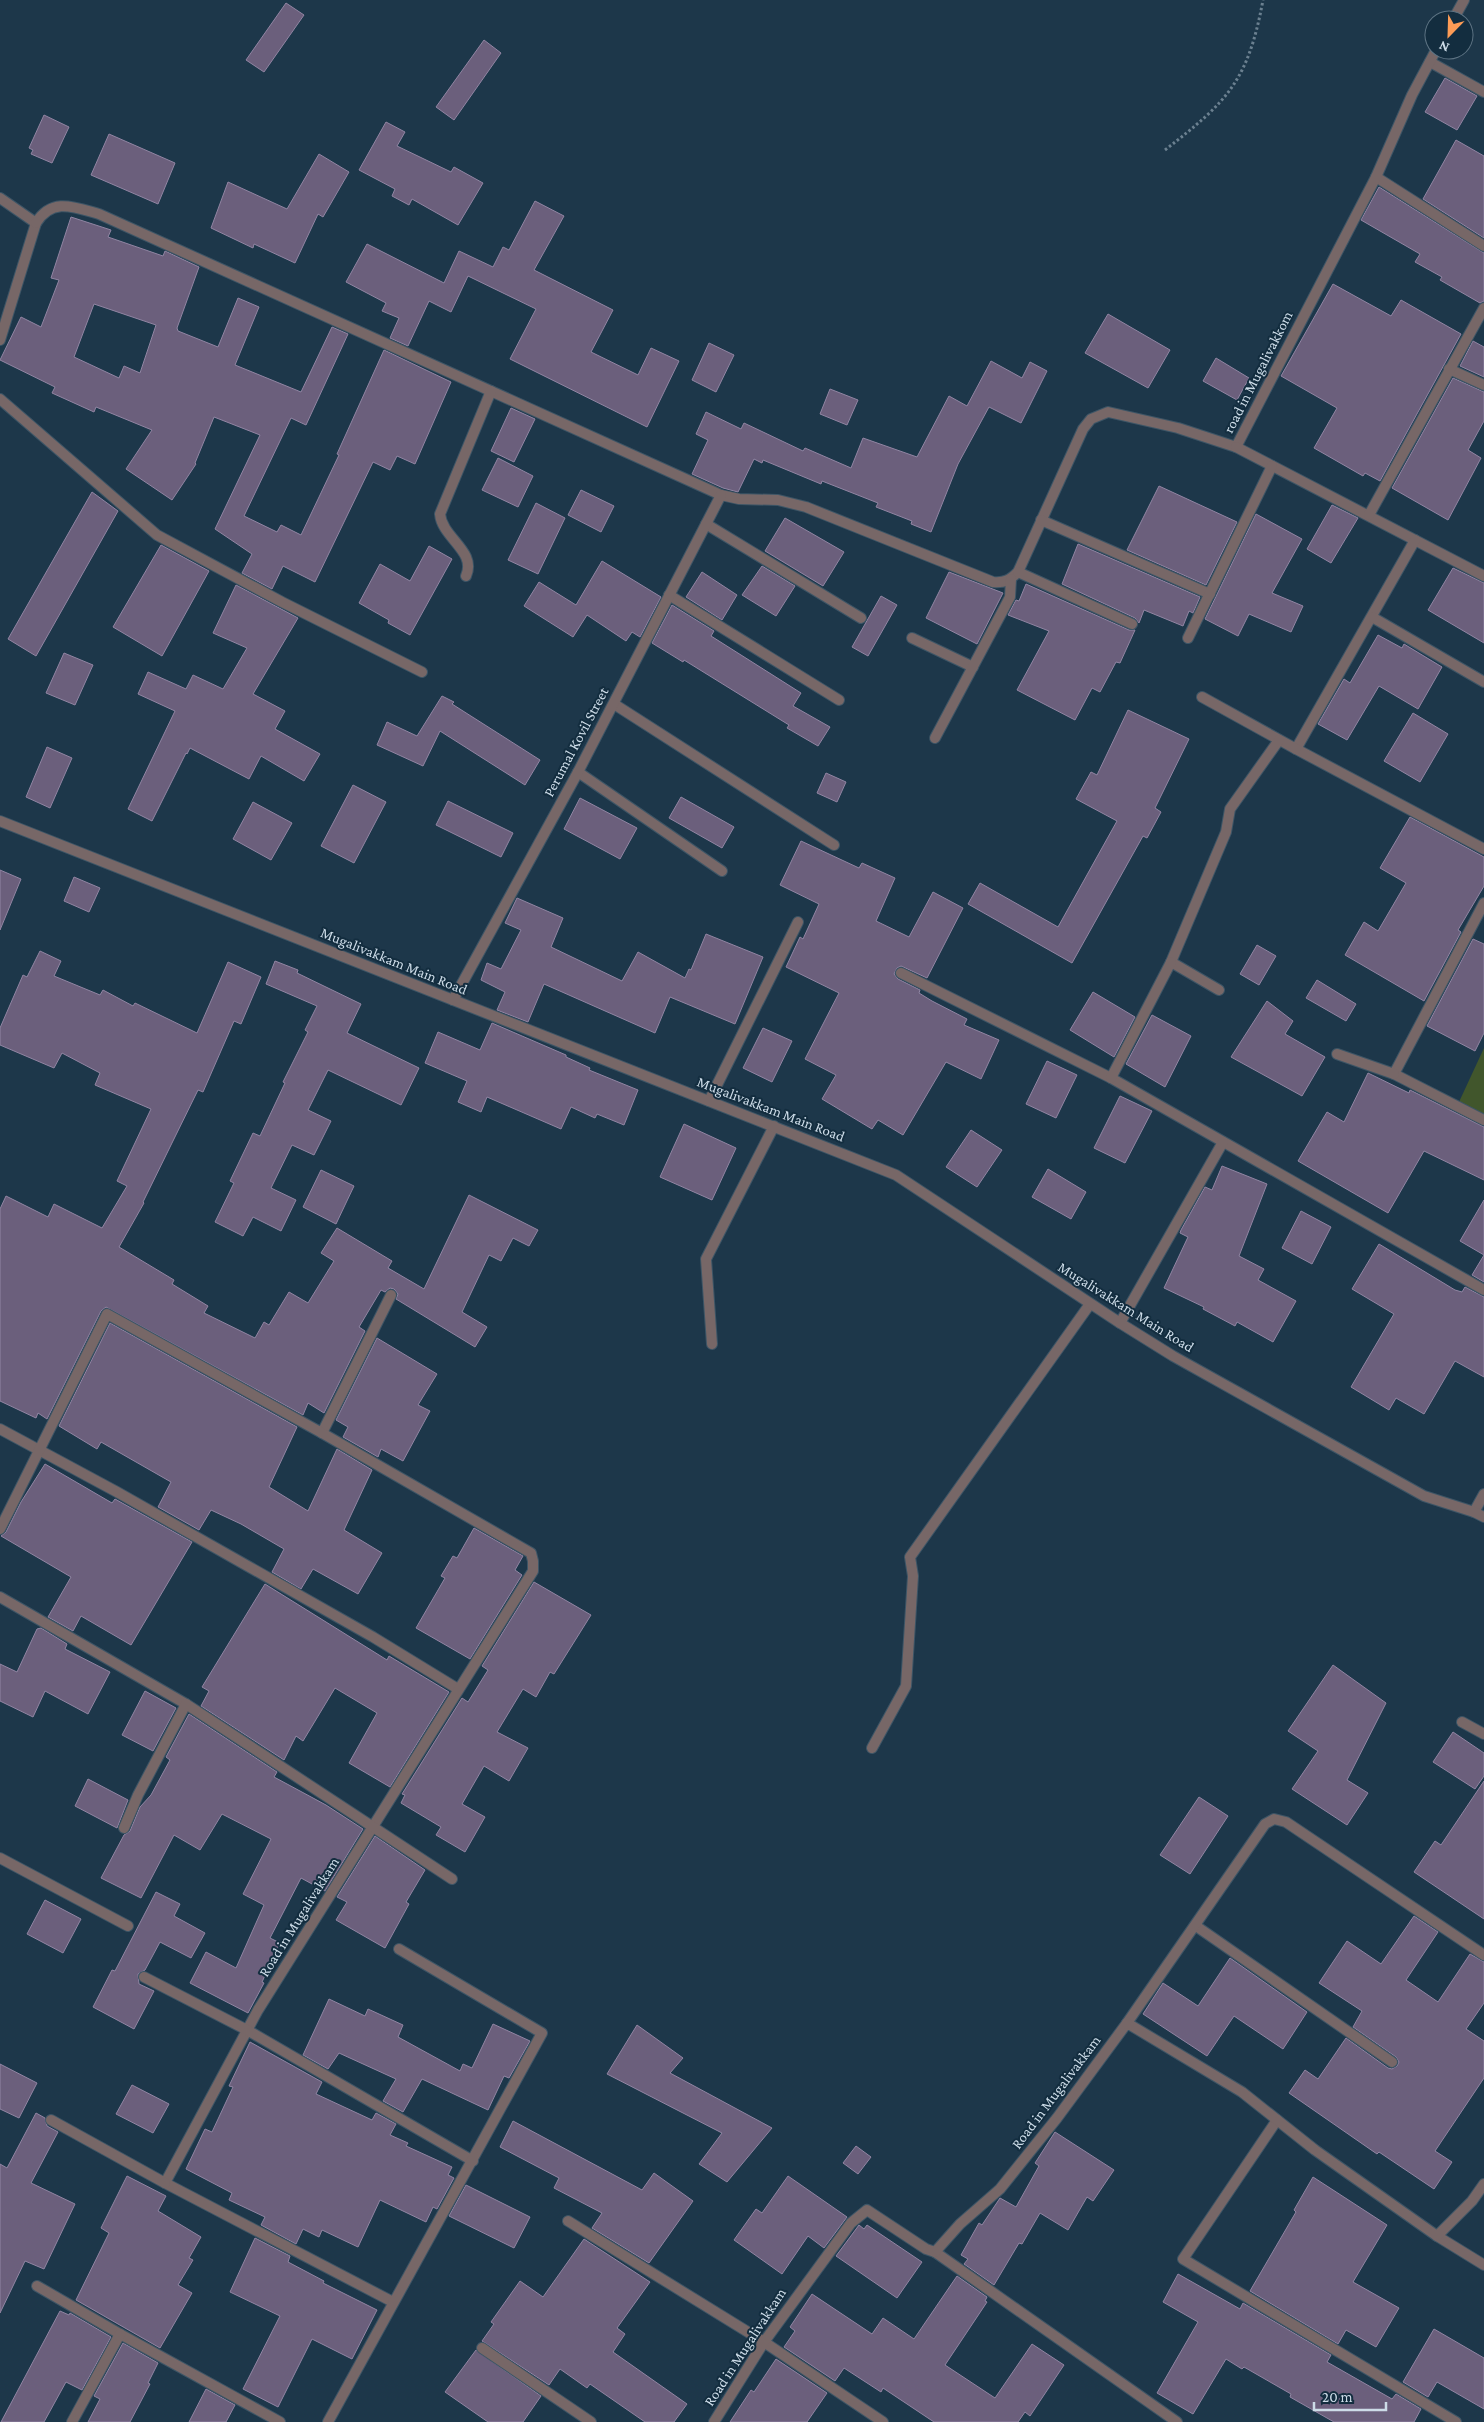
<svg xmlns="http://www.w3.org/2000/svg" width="1484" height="2422" viewBox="0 0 1484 2422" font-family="'Crimson Pro',serif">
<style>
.green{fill:#41562c}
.building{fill:#6b5f7c;stroke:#9185a3;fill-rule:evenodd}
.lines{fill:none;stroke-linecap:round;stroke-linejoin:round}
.service-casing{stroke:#3d5566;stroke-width:12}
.minor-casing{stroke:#3d5566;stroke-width:12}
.tertiary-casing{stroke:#3d5566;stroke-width:12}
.path{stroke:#6b8090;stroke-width:3;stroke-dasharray:2.5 2.5;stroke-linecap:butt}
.service{stroke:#776767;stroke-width:10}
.minor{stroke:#776767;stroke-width:10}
.tertiary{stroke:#776767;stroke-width:10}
.labels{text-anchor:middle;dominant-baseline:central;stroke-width:4;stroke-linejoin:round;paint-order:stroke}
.street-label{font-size:15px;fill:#cddce8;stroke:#132d3f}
</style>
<rect width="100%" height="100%" fill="#1d374a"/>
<polygon class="green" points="1484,1048 1484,1115 1459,1102"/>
<g class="building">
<polygon points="286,3 304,15 264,72 246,60"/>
<polygon points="484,40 501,53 454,120 436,107"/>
<polygon points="1445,78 1477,96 1457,130 1425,112"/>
<polygon points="44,115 69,127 52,163 31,154 33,150 29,148"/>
<polygon points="386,122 405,132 397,146 451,172 454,167 483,183 458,225 412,199 409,205 392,196 395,189 359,170"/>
<polygon points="109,134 175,163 158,204 91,175"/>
<polygon points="1456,140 1484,156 1484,238 1423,199"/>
<polygon points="319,154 349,172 323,217 318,214 295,263 254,244 253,248 211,228 228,182 287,209"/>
<polygon points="1379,187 1484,253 1484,301 1480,303 1440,280 1442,277 1415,262 1420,254 1361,220"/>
<polygon points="535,201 564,216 534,270 613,310 591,352 638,375 651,348 679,361 647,427 510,359 536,309 468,276 451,312 429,301 408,346 390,338 399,318 382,311 386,303 346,282 367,244 444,283 459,251 493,267 503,247 509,250"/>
<path d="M 71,217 L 111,230 L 108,237 L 163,256 L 165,251 L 199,267 L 177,328 L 178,331 L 218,347 L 238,298 L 259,307 L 235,365 L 301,392 L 332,327 L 348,334 L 306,425 L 291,418 L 244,516 L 277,532 L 281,525 L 301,535 L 339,455 L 337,454 L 384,350 L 451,382 L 415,464 L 397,456 L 390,470 L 373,462 L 315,582 L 283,566 L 272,589 L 242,573 L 252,554 L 215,529 L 260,435 L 214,417 L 195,463 L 196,464 L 172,500 L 126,469 L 152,430 L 96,407 L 94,412 L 52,393 L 55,387 L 0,360 L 21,317 L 41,327 L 59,280 L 51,278 ZM 94,304 L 156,325 L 140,373 L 124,366 L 119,378 L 74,357 Z"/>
<polygon points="1333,284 1391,316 1401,300 1461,334 1380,481 1365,473 1363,476 1314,448 1337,408 1281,376"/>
<polygon points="1108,314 1170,350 1148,388 1085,353"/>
<polygon points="1473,341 1484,347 1484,377 1460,366"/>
<polygon points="709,343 734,355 716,392 692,380"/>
<polygon points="1216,358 1249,378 1237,400 1203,381"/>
<polygon points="991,361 1022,378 1030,362 1047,371 1021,423 989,407 958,464 931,532 911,524 912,521 876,507 878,503 822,481 821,484 763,460 762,463 754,459 738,492 723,488 692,474 708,440 696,434 706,412 741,429 744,423 803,451 805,448 851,468 863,438 917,457 949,396 967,406"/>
<polygon points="1453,378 1484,392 1484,421 1468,450 1481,458 1448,520 1392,488"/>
<polygon points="830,389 858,400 847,425 820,414"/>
<polygon points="511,408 535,419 514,462 491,451"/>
<polygon points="498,458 533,476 518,507 482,490"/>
<polygon points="1159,486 1237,522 1206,585 1127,550"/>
<polygon points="581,490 614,506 601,532 568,515"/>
<polygon points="92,492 118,511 36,656 8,639"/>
<polygon points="536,503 565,518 538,574 508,560"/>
<polygon points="1332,505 1358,518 1331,563 1307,549"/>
<polygon points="1256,514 1302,539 1272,593 1303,606 1291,632 1249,614 1238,636 1205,619"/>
<polygon points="785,518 844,552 823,586 765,551"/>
<polygon points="1078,544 1200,597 1193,613 1189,611 1183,626 1144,610 1139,623 1135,618 1062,584"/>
<polygon points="161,545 209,571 162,656 113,627"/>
<polygon points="429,546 452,559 410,635 388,623 389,620 359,603 380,564 410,581"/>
<polygon points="602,561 661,597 640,637 632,632 626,641 587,615 573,637 524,606 539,582 576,605"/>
<polygon points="762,566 795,586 776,616 742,595"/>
<polygon points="1453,568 1484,583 1484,643 1428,610"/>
<polygon points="702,572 737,595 722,620 686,597"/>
<polygon points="949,572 1003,593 977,644 926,618"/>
<polygon points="1026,584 1129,630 1135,630 1120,663 1116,662 1100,692 1092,688 1075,720 1017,690 1049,631 1008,615 1016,600 1019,601"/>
<polygon points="236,585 298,618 253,694 285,711 275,729 320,754 304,781 261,756 249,779 190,748 187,754 186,753 152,821 128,809 175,711 138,694 148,672 186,689 193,675 223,689 247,648 213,633"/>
<polygon points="881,596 897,605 868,656 852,647"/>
<polygon points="672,605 714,631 711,636 801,693 793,706 830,727 818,746 787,728 789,725 684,660 683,662 652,643"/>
<polygon points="1378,635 1402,648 1404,644 1442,667 1418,709 1379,686 1347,740 1318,724 1344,679 1350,683"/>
<polygon points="64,653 93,665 75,705 46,693"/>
<polygon points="442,696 454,702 452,704 540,760 525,785 440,731 423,766 377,745 387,722 417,736"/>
<polygon points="1128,710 1189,739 1155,808 1161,812 1147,838 1143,836 1072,963 968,904 980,883 1058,927 1117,821 1076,799 1091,772 1097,775"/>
<polygon points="1413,713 1448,734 1420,782 1384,761"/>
<polygon points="47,747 72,758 50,808 26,797"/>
<polygon points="826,773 846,782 837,802 817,793"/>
<polygon points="353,785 386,802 354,863 321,846"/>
<polygon points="681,797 734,827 722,848 669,818"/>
<polygon points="580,798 637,828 620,859 564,829"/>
<polygon points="448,801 513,833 501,857 436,825"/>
<polygon points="253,802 292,823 271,860 233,839"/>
<polygon points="1410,817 1484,857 1484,886 1458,930 1461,932 1424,1001 1345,955 1364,922 1378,931 1406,883 1380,868"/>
<polygon points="801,841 859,868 862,863 895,878 876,921 909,937 933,892 963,908 927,978 901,966 897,968 894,974 898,979 920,990 919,993 932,1001 967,1019 964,1025 999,1040 981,1079 946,1062 903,1135 878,1120 872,1129 822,1099 836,1075 805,1059 839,993 786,967 800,937 803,939 819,904 780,885"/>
<polygon points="0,870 21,879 0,930"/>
<polygon points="74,877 100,888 89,912 64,901"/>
<polygon points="517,898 563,918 551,947 622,981 638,952 685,978 689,969 691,970 706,934 763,957 735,1024 670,997 655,1033 544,984 528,1022 497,1010 505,992 481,980 487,963 501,969 521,930 505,923"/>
<polygon points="1473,939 1484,944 1484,1033 1475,1051 1427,1026"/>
<polygon points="1257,945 1276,956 1259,985 1240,974"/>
<polygon points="40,951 61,961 54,976 100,995 103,990 133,1006 135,1003 197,1033 228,962 261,977 241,1024 234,1021 203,1092 198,1090 143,1202 144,1203 119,1247 174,1280 172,1284 208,1306 204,1313 255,1338 264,1322 269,1325 289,1292 308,1303 334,1261 321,1253 337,1228 392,1261 388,1268 424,1289 469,1195 538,1230 529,1246 513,1238 501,1261 489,1255 462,1312 487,1327 475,1347 396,1299 398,1294 394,1289 390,1288 385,1292 381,1290 359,1327 365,1331 324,1413 308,1403 303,1415 106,1307 101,1311 47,1419 38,1413 36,1418 0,1401 0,1209 6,1196 48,1217 54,1204 102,1228 127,1186 117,1181 151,1109 95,1085 100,1073 62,1053 54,1068 0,1045 0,1028 23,975 27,977"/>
<polygon points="275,961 298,970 297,973 361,1004 347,1033 419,1068 401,1105 328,1070 308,1110 331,1121 314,1155 292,1145 271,1188 296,1200 281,1231 253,1217 243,1236 215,1222 234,1183 230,1181 253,1133 260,1136 285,1083 283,1082 308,1032 305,1030 317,1006 266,984"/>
<polygon points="1317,980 1356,1004 1346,1021 1306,998"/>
<polygon points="1093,992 1135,1017 1114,1057 1070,1030"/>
<polygon points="1267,1001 1293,1021 1285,1034 1325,1057 1302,1096 1231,1057"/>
<polygon points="1152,1015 1191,1036 1165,1087 1126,1064"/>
<polygon points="492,1023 566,1055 566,1057 590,1068 589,1070 638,1090 624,1125 597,1114 595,1118 571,1107 561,1129 487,1097 481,1112 458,1102 467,1081 425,1063 438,1032 480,1050"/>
<polygon points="763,1028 792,1041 772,1082 743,1068"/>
<polygon points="1047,1061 1077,1075 1056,1118 1026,1104"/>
<polygon points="1368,1073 1409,1093 1410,1090 1484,1127 1484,1180 1424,1151 1388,1213 1298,1161 1327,1112 1344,1122"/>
<polygon points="1120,1096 1152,1111 1125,1163 1094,1148"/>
<polygon points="684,1124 736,1148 712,1200 660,1177"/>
<polygon points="971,1130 1002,1150 977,1187 946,1167"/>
<polygon points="1222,1166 1267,1184 1239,1256 1264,1269 1258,1280 1296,1301 1273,1342 1237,1322 1235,1326 1203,1309 1204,1307 1164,1288 1188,1237 1180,1233 1181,1230 1205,1187 1212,1190"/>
<polygon points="1048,1169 1086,1192 1071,1219 1032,1197"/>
<polygon points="321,1170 354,1186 336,1224 303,1207"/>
<polygon points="1484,1200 1484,1255 1460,1241"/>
<polygon points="1301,1211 1331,1227 1312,1264 1282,1248"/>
<polygon points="1379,1244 1455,1290 1462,1292 1465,1287 1484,1297 1484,1377 1455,1361 1424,1414 1396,1398 1389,1410 1351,1387 1394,1314 1352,1289"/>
<polygon points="1484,1255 1484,1282 1472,1275"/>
<polygon points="110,1323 297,1427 269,1487 308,1511 337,1449 372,1470 344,1530 382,1553 358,1594 313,1569 301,1589 272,1572 284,1549 241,1524 211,1510 199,1530 158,1507 171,1482 101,1442 97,1449 59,1426"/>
<polygon points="377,1338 437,1374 418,1405 430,1411 403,1461 381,1449 378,1457 343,1437 348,1427 336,1420"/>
<polygon points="45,1464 112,1503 115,1499 192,1542 131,1645 81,1616 73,1631 48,1617 71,1577 1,1536 6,1532 21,1502"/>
<polygon points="474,1528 523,1556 515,1570 522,1575 470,1659 416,1628 445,1578 441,1576 453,1556 457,1558"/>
<polygon points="534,1582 591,1615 554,1674 550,1672 536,1697 523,1689 497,1732 528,1748 509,1781 484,1766 462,1804 485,1817 465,1852 436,1835 441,1827 401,1803 405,1795 402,1794 462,1698 468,1702 488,1670 482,1666"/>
<polygon points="265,1584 387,1660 389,1656 449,1692 390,1787 349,1763 377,1713 335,1688 303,1741 296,1736 284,1760 201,1706 209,1691 202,1687"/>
<polygon points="41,1628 67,1644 65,1649 110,1672 88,1714 45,1691 33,1717 0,1701 0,1664 17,1672 37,1629"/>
<polygon points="1333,1665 1386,1703 1347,1780 1368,1793 1347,1825 1292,1789 1318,1751 1288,1731"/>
<polygon points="145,1691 176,1708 153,1751 122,1735"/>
<polygon points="189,1714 277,1772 274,1777 326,1805 363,1829 325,1891 301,1878 270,1938 280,1943 262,1982 264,1983 248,2013 190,1983 206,1952 236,1968 264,1905 243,1894 271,1839 222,1814 200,1850 174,1835 141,1898 101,1878 124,1835 130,1831 140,1807 151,1795 170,1760 166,1757"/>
<polygon points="1453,1732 1484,1753 1484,1776 1475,1789 1433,1762"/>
<polygon points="88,1779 128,1800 117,1828 75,1806"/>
<polygon points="1484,1781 1484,1919 1414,1872 1435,1841 1441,1845"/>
<polygon points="1199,1797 1228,1816 1190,1874 1160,1855"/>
<polygon points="375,1836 425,1870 406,1902 409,1904 385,1948 336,1920 347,1902 337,1897"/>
<polygon points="156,1892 180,1904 174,1916 205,1933 191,1958 160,1942 145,1970 138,1974 139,1984 154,1991 134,2029 93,2007 112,1970 115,1971"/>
<polygon points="45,1900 81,1919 63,1953 27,1934"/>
<polygon points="1414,1916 1438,1932 1406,1980 1438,2002 1470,1954 1484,1962 1484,2003 1466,2029 1484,2041 1484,2078 1435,2151 1452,2162 1434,2189 1379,2152 1377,2154 1289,2093 1305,2070 1318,2079 1346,2038 1388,2068 1392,2069 1397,2066 1399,2062 1396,2057 1353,2027 1362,2011 1319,1983 1347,1941 1381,1964"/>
<polygon points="1230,1958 1307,2012 1283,2049 1234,2016 1207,2056 1143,2014 1163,1983 1198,2006"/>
<polygon points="329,1999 365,2016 368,2009 403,2025 398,2037 460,2071 463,2064 472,2068 493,2024 530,2041 509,2078 504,2076 488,2110 422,2079 403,2112 383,2101 396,2079 339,2053 328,2069 303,2055"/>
<polygon points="637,2025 683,2058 670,2073 772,2128 727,2182 699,2164 722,2133 607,2074"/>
<polygon points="250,2042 322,2082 316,2094 372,2120 376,2113 396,2124 390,2135 408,2143 406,2146 452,2167 448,2175 454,2178 437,2209 433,2207 426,2222 380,2200 358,2247 322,2230 319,2237 303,2229 296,2244 261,2225 265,2217 229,2200 232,2193 186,2169 205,2129 212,2132 233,2087 229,2086"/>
<polygon points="0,2064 37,2083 19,2118 0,2109"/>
<polygon points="132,2085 169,2104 153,2133 116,2114"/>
<polygon points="36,2113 45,2118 47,2126 58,2132 31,2183 75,2204 44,2269 25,2261 0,2313 0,2164 7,2168"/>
<polygon points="513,2121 642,2190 654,2173 693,2201 649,2263 592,2228 602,2213 554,2188 559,2178 500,2147"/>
<polygon points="1055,2132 1114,2170 1093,2201 1087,2197 1068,2230 1040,2213 1022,2244 1019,2243 994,2285 964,2264 968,2259 961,2255 979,2223 982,2225 1000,2198 1016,2207 1039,2166 1035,2163"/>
<polygon points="856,2146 871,2157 858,2174 843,2163"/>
<polygon points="127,2176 166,2196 158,2211 201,2237 189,2258 193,2260 178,2285 192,2293 160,2348 76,2300 109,2233 101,2228"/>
<polygon points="788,2176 847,2217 824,2248 808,2236 782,2274 734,2240 756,2209 762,2213"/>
<polygon points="1313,2177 1387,2225 1353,2282 1399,2308 1376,2347 1346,2330 1338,2344 1250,2291 1296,2212 1294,2210"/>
<polygon points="466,2185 530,2217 514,2248 449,2216"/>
<polygon points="859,2225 864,2229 867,2225 922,2262 897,2298 836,2256"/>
<polygon points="255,2238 290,2256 288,2262 324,2281 323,2283 377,2310 352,2359 312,2339 278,2407 243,2389 280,2316 230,2292"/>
<polygon points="584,2239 650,2282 617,2328 625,2334 613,2352 687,2404 674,2422 645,2422 590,2384 587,2388 560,2369 549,2385 482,2341 494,2324 491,2322 520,2281 543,2297"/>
<polygon points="1178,2274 1240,2309 1243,2303 1331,2355 1327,2362 1392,2399 1396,2394 1421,2409 1414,2422 1334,2422 1290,2397 1291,2394 1244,2367 1242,2369 1226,2359 1193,2414 1157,2393 1198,2322 1163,2302"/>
<polygon points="957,2276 987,2297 985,2301 987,2302 945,2365 995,2398 1032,2344 1064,2365 1030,2416 1025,2412 1018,2422 934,2422 883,2388 881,2392 844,2368 835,2381 784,2347 795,2331 790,2327 812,2294 872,2334 883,2318 914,2339"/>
<polygon points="60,2311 69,2315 70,2313 111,2337 82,2390 66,2382 44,2422 1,2422"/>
<polygon points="1434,2329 1484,2358 1484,2409 1437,2382 1428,2397 1403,2382"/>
<polygon points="123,2343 158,2363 148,2383 150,2384 130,2422 88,2422 100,2399 94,2396"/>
<polygon points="476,2350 541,2396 523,2422 488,2422 445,2392"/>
<polygon points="776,2359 827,2393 807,2422 730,2422 751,2390 754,2392"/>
<polygon points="206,2389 235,2405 226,2422 189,2422"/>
</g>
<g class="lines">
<g class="service-casing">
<polyline id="service" points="872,1748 906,1686 913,1576 910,1557 1090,1304"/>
</g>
<g class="minor-casing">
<g id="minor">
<polyline points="1453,20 1464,0"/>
<polyline points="1430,62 1484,92"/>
<polyline points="1376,177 1484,246"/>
<polyline points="0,198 36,223 0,340"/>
<path d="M 36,223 C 52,197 74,207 99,214 L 721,495 L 739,499 L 778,500 L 806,507 L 993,582 C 1005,583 1010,580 1018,572 L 1083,429 L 1091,419 L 1108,412 L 1178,428 L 1236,447 L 1376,177 L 1412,95 L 1436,50"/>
<polyline points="1449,369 1484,385"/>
<polyline points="0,399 157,535 282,602 422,672"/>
<polyline points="1236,447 1484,576"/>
<polyline points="1369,515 1484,308"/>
<polyline points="1041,520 1210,594"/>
<polyline points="706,524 861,618"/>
<polyline points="1415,540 1296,749 1484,849"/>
<polyline points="1018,572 1132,624"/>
<path d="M 466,576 C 477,551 442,538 440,514 L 491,391"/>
<polyline points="669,595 839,700"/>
<polyline points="1372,617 1484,682"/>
<polyline points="912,638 973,667"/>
<polyline points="1188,638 1272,466"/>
<polyline points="1202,697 1296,749"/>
<polyline points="614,704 834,845"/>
<polyline points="935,738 1010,597 1011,579"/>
<polyline points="578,772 722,871"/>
<polyline points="1484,903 1394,1074 1484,1120"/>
<polyline points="901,973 1111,1078 1484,1290"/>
<polyline points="1219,990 1171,962 1226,832 1230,809 1279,740"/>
<polyline points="453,1000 578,772 721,495"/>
<polyline points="1337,1054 1394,1074"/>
<polyline points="1111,1078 1171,962"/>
<polyline points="709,1101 798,922"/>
<polyline points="1120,1323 1223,1142"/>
<polyline points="712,1344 706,1259 774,1126"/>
<polyline points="0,1429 117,1492 373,1637 458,1689"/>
<polyline points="322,1433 391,1295"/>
<polyline points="1474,1512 1484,1494"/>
<polyline points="0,1529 107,1314 322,1433 531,1553 533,1561 533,1571 258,2010 165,2183 393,2302"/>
<polyline points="0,1597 186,1704 452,1879"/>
<polyline points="1462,1722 1484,1734"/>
<polyline points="124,1828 138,1795 186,1704"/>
<polyline points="0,1858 128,1926"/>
<polyline points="1196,1926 1392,2062"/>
<polyline points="144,1977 247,2030 473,2161"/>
<polyline points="1127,2023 1265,1824 1274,1819 1286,1822 1484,1955"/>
<polyline points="51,2120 165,2183"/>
<polyline points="1277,2120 1183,2259 1456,2422"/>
<polyline points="568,2221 764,2342 883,2422"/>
<polyline points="1437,2236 1484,2265"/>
<polyline points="935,2252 1177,2422"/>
<polyline points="37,2286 120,2334 280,2422"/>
<polyline points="482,2348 591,2422"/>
<polyline points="72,2422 120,2334"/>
<polyline points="328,2422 542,2033 399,1949"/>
<polyline points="714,2422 764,2342 851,2223 867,2210 926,2249 935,2252 960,2224 1000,2189 1057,2118 1127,2023 1242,2092 1315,2150 1437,2236 1472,2201 1484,2184"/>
</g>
</g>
<g class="tertiary-casing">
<polyline id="tertiary" points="0,821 896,1175 1120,1323 1173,1356 1424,1496 1474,1512 1484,1517"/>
</g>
<path class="path" d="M 1165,150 C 1228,101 1248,81 1263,0"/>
<use href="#service" class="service"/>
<use href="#minor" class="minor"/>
<use href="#tertiary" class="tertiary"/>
</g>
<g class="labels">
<g class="street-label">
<text transform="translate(1258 372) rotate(-63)">road in Mugalivakkom</text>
<text transform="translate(576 742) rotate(-62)">Perumal Kovil Street</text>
<text transform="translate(394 961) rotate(22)">Mugalivakkam Main Road</text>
<text transform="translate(771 1109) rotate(21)">Mugalivakkam Main Road</text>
<text transform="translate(1126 1307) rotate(32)">Mugalivakkam Main Road</text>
<text transform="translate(299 1917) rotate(-58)">Road in Mugalivakkam</text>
<text transform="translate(1056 2092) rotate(-53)">Road in Mugalivakkam</text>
<text transform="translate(745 2347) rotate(-57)">Road in Mugalivakkam</text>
</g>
</g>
<g transform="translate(1449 35) rotate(203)"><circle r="24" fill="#132d3f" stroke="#5d7383"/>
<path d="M0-4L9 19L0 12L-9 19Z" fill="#fd9c56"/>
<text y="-8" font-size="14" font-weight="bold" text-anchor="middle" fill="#cddce8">N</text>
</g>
<path d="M1314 2402v8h72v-8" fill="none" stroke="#cddce8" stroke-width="2.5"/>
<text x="1322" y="2402" font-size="15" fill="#cddce8" stroke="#132d3f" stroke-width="4" paint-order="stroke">20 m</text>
</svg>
